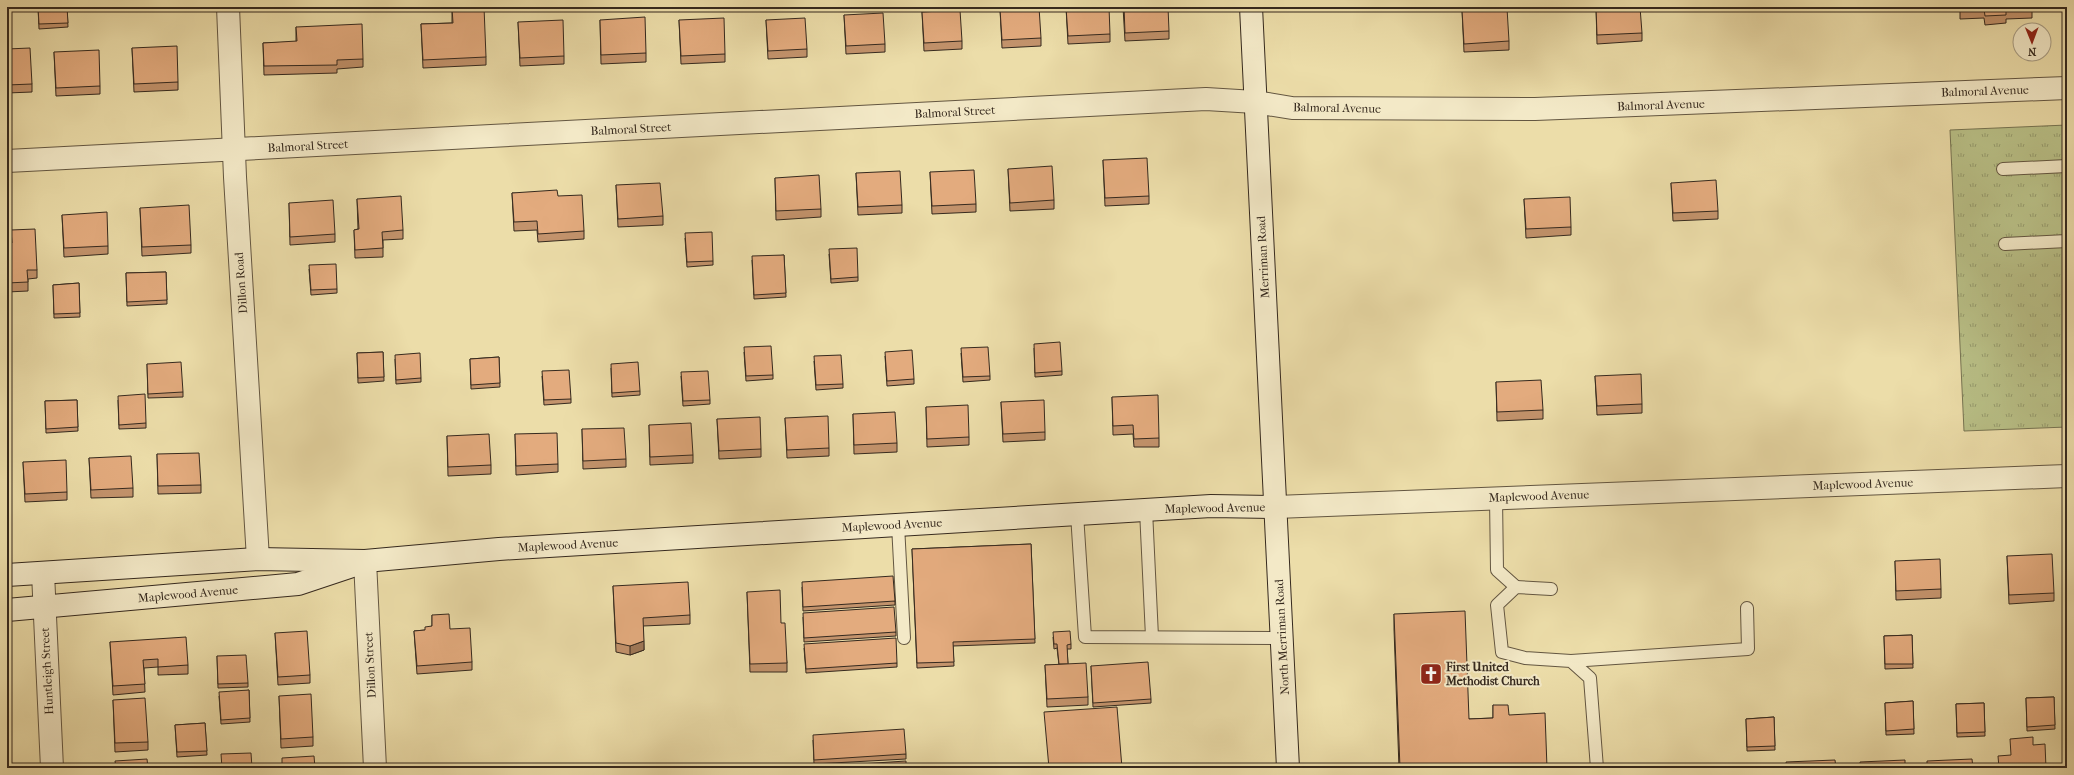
<svg xmlns="http://www.w3.org/2000/svg" width="2074" height="775" viewBox="0 0 2074 775" font-family="'IM FELL French Canon',serif">
<style>
.park{fill:url(#park-tufts);stroke:#777452}
.lines{fill:none;stroke-linecap:round;stroke-linejoin:round}
.lane-casing{stroke:#635641;stroke-width:14}
.street-casing{stroke:#635641;stroke-width:24}
.secondary-casing{stroke:#35291e;stroke-width:24}
.lane{stroke:#f3e9c7;stroke-width:12}
.street{stroke:#f3e9c7;stroke-width:22}
.secondary{stroke:#f3e9c7;stroke-width:22}
.wall{fill:#c3936c;stroke:#35291e}
.shaded-wall{fill:#9f7858;stroke:#35291e}
.building{fill:#e3ab7e;stroke:#35291e}
.labels{text-anchor:middle;dominant-baseline:central;stroke-width:4;stroke-linejoin:round;paint-order:stroke}
.street-label{font-size:12px;fill:#35291e;stroke:#f3e9c7}
.poi-label{font-size:12px;font-weight:bold;fill:#35291e;stroke:#f3e9c7;text-anchor:start}
</style>
<defs>
<pattern id="park-tufts" width="24" height="20" patternUnits="userSpaceOnUse"><rect width="24" height="20" fill="#b9c087"/><path d="M3 7l-1-3M5 7V3M7 7l1-3M15 17l-1-3M17 17v-4M19 17l1-3" fill="none" stroke="#979c6e"/></pattern>
</defs>
<rect width="100%" height="100%" fill="#ecdda9"/>
<filter id="stains"><feTurbulence type="fractalNoise" baseFrequency=".005" numOctaves="4"/><feColorMatrix values="0 0 0 0 .2 0 0 0 0 .09 0 0 0 0 .02 0 0 0 .5 -.17"/></filter>
<radialGradient id="worn" r=".72"><stop offset=".6" stop-color="#630" stop-opacity="0"/><stop offset="1" stop-color="#630" stop-opacity=".3"/></radialGradient>
<polygon class="park" points="2067,125 2067,427 1964,431 1950,130"/>
<g class="lines">
<g class="lane-casing">
<g id="lane">
<polyline points="2003,169 2067,166"/>
<polyline points="2005,244 2067,241"/>
<polyline points="1496,498 1497,570 1516,587"/>
<polyline points="1146,510 1152,637"/>
<polyline points="1077,514 1085,637 1282,638"/>
<polyline points="898,525 904,638"/>
<polyline points="1551,589 1516,587 1497,605 1502,652 1525,658 1571,661 1590,678 1597,768"/>
<polyline points="1571,661 1748,649 1747,608"/>
</g>
</g>
<g class="street-casing">
<g id="street">
<polyline points="228,7 235,177 258,559"/>
<polyline points="7,161 1206,99 1255,102 1292,108 1535,109 2067,88"/>
<polyline points="1276,507 2067,476"/>
<polyline points="365,561 375,768"/>
<polyline points="43,573 52,768"/>
</g>
</g>
<g class="secondary-casing">
<g id="secondary">
<polyline points="1251,7 1288,768"/>
<polyline points="7,575 258,559 365,561 499,549 1211,506 1276,507"/>
<polyline points="7,610 298,584 352,566"/>
</g>
</g>
<use href="#lane" class="lane"/>
<use href="#street" class="street"/>
<use href="#secondary" class="secondary"/>
</g>
<g class="wall">
<polygon points="38,7 67,7 68,27 39,29"/>
<polygon points="1066,7 1110,34 1110,42 1068,44"/>
<polygon points="1123,7 1169,31 1169,39 1125,41"/>
<polygon points="1596,7 1642,33 1642,41 1597,44"/>
<polygon points="1960,7 2032,7 2032,18 2006,19 2006,23 1985,25 1984,18 1960,19"/>
<polygon points="452,8 486,57 486,65 423,68 421,24 452,23"/>
<polygon points="1000,9 1041,38 1041,46 1002,48"/>
<polygon points="1462,10 1509,41 1509,50 1464,52"/>
<polygon points="922,12 962,41 962,49 924,51"/>
<polygon points="844,15 885,44 885,52 846,54"/>
<polygon points="600,20 646,53 646,62 601,64"/>
<polygon points="679,20 725,54 725,62 681,64"/>
<polygon points="766,20 807,49 807,57 768,59"/>
<polygon points="518,22 564,56 564,64 520,66"/>
<polygon points="296,27 363,59 363,67 337,69 337,73 264,75 263,43 296,42"/>
<polygon points="132,48 178,82 178,90 134,92"/>
<polygon points="7,49 32,84 32,92 7,93"/>
<polygon points="54,52 100,86 100,94 56,96"/>
<polygon points="1103,160 1149,196 1149,204 1105,206"/>
<polygon points="1008,169 1054,200 1054,209 1010,211"/>
<polygon points="930,172 976,204 976,212 932,214"/>
<polygon points="856,173 902,205 902,213 858,215"/>
<polygon points="775,178 821,209 821,217 776,220"/>
<polygon points="1671,183 1718,211 1718,219 1673,221"/>
<polygon points="616,185 663,216 663,225 618,227"/>
<polygon points="512,193 558,196 584,231 584,239 538,242 537,230 514,231"/>
<polygon points="357,199 403,230 403,239 383,240 383,257 355,258 354,230 358,229"/>
<polygon points="1524,199 1571,227 1571,235 1526,238"/>
<polygon points="289,203 335,234 335,242 290,245"/>
<polygon points="140,208 191,245 191,253 142,256"/>
<polygon points="62,215 108,246 108,254 64,257"/>
<polygon points="11,230 37,270 37,278 28,279 28,291 7,292 7,243 12,243"/>
<polygon points="685,238 713,261 713,265 687,267"/>
<polygon points="829,254 858,277 858,281 831,283"/>
<polygon points="784,255 786,297 754,299 752,260"/>
<polygon points="309,269 337,289 337,293 311,295"/>
<polygon points="166,272 167,304 127,306 126,273"/>
<polygon points="79,283 80,317 54,318 53,285"/>
<polygon points="1034,348 1062,371 1062,375 1035,377"/>
<polygon points="383,352 384,381 358,383 357,353"/>
<polygon points="744,352 773,375 773,379 746,381"/>
<polygon points="961,353 990,376 990,380 963,382"/>
<polygon points="885,356 914,379 914,384 887,386"/>
<polygon points="499,357 500,387 471,389 470,359"/>
<polygon points="395,359 421,378 421,382 396,384"/>
<polygon points="814,361 843,384 843,388 816,390"/>
<polygon points="147,364 183,392 183,397 148,398"/>
<polygon points="611,368 640,391 640,395 612,397"/>
<polygon points="542,376 571,399 571,403 544,405"/>
<polygon points="681,376 710,400 710,404 683,406"/>
<polygon points="1595,376 1642,404 1642,413 1597,415"/>
<polygon points="1496,382 1543,410 1543,419 1497,421"/>
<polygon points="1112,397 1159,438 1159,447 1134,447 1133,434 1113,435"/>
<polygon points="77,400 78,431 46,433 45,401"/>
<polygon points="118,400 146,423 146,428 119,429"/>
<polygon points="1001,402 1045,432 1045,440 1003,442"/>
<polygon points="7,407 8,436 8,440 7,440"/>
<polygon points="926,407 969,437 969,445 927,447"/>
<polygon points="853,414 897,443 897,452 854,454"/>
<polygon points="785,418 829,448 829,456 787,458"/>
<polygon points="717,419 761,449 761,457 719,459"/>
<polygon points="649,425 693,455 693,463 650,465"/>
<polygon points="582,429 626,459 626,467 583,469"/>
<polygon points="515,434 558,464 558,472 516,475"/>
<polygon points="447,436 491,465 491,474 448,476"/>
<polygon points="157,454 201,485 201,493 158,494"/>
<polygon points="89,458 133,488 133,497 91,498"/>
<polygon points="23,462 67,492 67,500 25,502"/>
<polygon points="1031,544 1035,643 953,646 954,666 917,668 912,549"/>
<polygon points="2007,556 2054,593 2054,601 2009,604"/>
<polygon points="1895,561 1941,589 1941,598 1896,600"/>
<polygon points="613,586 690,615 690,624 643,626 644,650 630,655 616,652"/>
<polygon points="802,587 895,601 895,605 803,611"/>
<polygon points="747,592 781,623 787,663 787,672 750,672"/>
<polygon points="1394,614 1469,719 1493,718 1493,705 1509,715 1547,768 1399,768 1394,629"/>
<polygon points="432,615 450,629 472,662 472,670 417,674 414,631 425,630 432,626"/>
<polygon points="803,617 896,632 896,636 804,642"/>
<polygon points="275,633 310,675 310,683 278,685"/>
<polygon points="1912,635 1913,668 1885,669 1884,636"/>
<polygon points="1053,637 1071,644 1071,649 1067,649 1068,664 1088,697 1088,705 1047,707 1045,665 1059,665 1057,648 1054,649"/>
<polygon points="110,642 188,665 188,674 158,675 158,667 144,668 145,692 113,695"/>
<polygon points="804,648 897,663 897,667 806,673"/>
<polygon points="217,656 248,683 248,687 218,688"/>
<polygon points="1091,666 1151,699 1151,703 1093,707"/>
<polygon points="249,690 250,722 221,724 219,696"/>
<polygon points="279,696 313,737 313,746 281,748"/>
<polygon points="2054,697 2055,729 2027,731 2026,698"/>
<polygon points="113,700 148,742 148,750 115,752"/>
<polygon points="1913,701 1914,734 1886,735 1885,703"/>
<polygon points="1984,703 1985,736 1957,737 1956,704"/>
<polygon points="1774,717 1775,750 1747,751 1746,719"/>
<polygon points="205,723 207,755 177,757 175,725"/>
<polygon points="813,740 906,754 906,759 814,764"/>
</g>
<polygon class="shaded-wall" points="644,641 644,650 630,655 630,646"/>
<g class="building">
<polygon points="38,7 67,7 68,23 39,24"/>
<polygon points="462,7 484,7 486,57 423,60 421,24 453,23 452,8"/>
<polygon points="1039,7 1041,38 1002,40 1000,9"/>
<polygon points="1066,7 1109,7 1110,34 1068,36"/>
<polygon points="1124,7 1168,7 1169,31 1125,33"/>
<polygon points="1596,7 1640,7 1642,33 1597,35"/>
<polygon points="1960,7 2032,7 2032,10 2006,11 2006,15 1985,16 1984,9 1960,11"/>
<polygon points="1507,8 1509,41 1464,44 1462,10"/>
<polygon points="960,10 962,41 924,43 922,12"/>
<polygon points="883,13 885,44 846,46 844,15"/>
<polygon points="645,17 646,53 601,55 600,20"/>
<polygon points="724,18 725,54 681,56 679,20"/>
<polygon points="805,18 807,49 768,51 766,20"/>
<polygon points="563,20 564,56 520,58 518,22"/>
<polygon points="362,24 363,59 337,60 337,65 264,66 263,43 297,41 296,27"/>
<polygon points="177,46 178,82 134,84 132,48"/>
<polygon points="30,48 32,84 7,85 7,49"/>
<polygon points="99,50 100,86 56,88 54,52"/>
<polygon points="1147,158 1149,196 1105,198 1103,160"/>
<polygon points="1052,166 1054,200 1010,203 1008,169"/>
<polygon points="974,170 976,204 932,206 930,172"/>
<polygon points="900,171 902,205 858,207 856,173"/>
<polygon points="819,175 821,209 776,211 775,178"/>
<polygon points="1716,180 1718,211 1673,213 1671,183"/>
<polygon points="660,183 663,216 618,219 616,185"/>
<polygon points="557,190 558,196 582,195 584,231 538,234 537,221 514,222 512,193"/>
<polygon points="401,196 403,230 382,232 383,248 355,250 354,230 359,229 357,199"/>
<polygon points="1570,197 1571,227 1526,229 1524,199"/>
<polygon points="333,200 335,234 290,237 289,203"/>
<polygon points="189,205 191,245 142,247 140,208"/>
<polygon points="107,212 108,246 64,248 62,215"/>
<polygon points="35,229 37,270 27,270 28,282 7,283 7,243 12,243 11,230"/>
<polygon points="712,232 713,261 687,262 685,233"/>
<polygon points="857,248 858,277 831,279 829,249"/>
<polygon points="784,255 786,293 754,295 752,256"/>
<polygon points="336,264 337,289 311,290 309,265"/>
<polygon points="166,272 167,300 127,302 126,273"/>
<polygon points="79,283 80,313 54,314 53,285"/>
<polygon points="1060,342 1062,371 1035,373 1034,344"/>
<polygon points="771,346 773,375 746,376 744,347"/>
<polygon points="988,347 990,376 963,377 961,348"/>
<polygon points="912,350 914,379 887,381 885,352"/>
<polygon points="383,352 384,377 358,378 357,353"/>
<polygon points="420,353 421,378 396,380 395,355"/>
<polygon points="841,355 843,384 816,385 814,356"/>
<polygon points="499,357 500,383 471,385 470,359"/>
<polygon points="181,362 183,392 148,394 147,364"/>
<polygon points="638,362 640,391 612,393 611,364"/>
<polygon points="569,370 571,399 544,400 542,371"/>
<polygon points="708,371 710,400 683,401 681,372"/>
<polygon points="1641,374 1642,404 1597,406 1595,376"/>
<polygon points="1541,380 1543,410 1497,412 1496,382"/>
<polygon points="145,394 146,423 119,425 118,396"/>
<polygon points="1158,395 1159,438 1134,439 1133,425 1113,426 1112,397"/>
<polygon points="77,400 78,427 46,429 45,401"/>
<polygon points="1044,400 1045,432 1003,434 1001,402"/>
<polygon points="968,405 969,437 927,439 926,407"/>
<polygon points="7,407 8,436 7,436"/>
<polygon points="895,412 897,443 854,445 853,414"/>
<polygon points="828,416 829,448 787,450 785,418"/>
<polygon points="760,417 761,449 719,451 717,419"/>
<polygon points="691,423 693,455 650,457 649,425"/>
<polygon points="624,428 626,459 583,461 582,429"/>
<polygon points="557,433 558,464 516,466 515,434"/>
<polygon points="489,434 491,465 448,467 447,436"/>
<polygon points="199,453 201,485 158,486 157,454"/>
<polygon points="131,456 133,488 91,490 89,458"/>
<polygon points="66,460 67,492 25,494 23,462"/>
<polygon points="1031,544 1035,639 953,642 954,662 917,663 912,549"/>
<polygon points="2052,554 2054,593 2009,595 2007,556"/>
<polygon points="1940,559 1941,589 1896,591 1895,561"/>
<polygon points="893,576 895,601 803,607 802,582"/>
<polygon points="688,582 690,615 643,618 644,641 630,646 616,643 613,586"/>
<polygon points="780,590 781,623 785,623 787,663 750,664 747,592"/>
<polygon points="894,607 896,632 804,638 803,613"/>
<polygon points="1465,611 1469,719 1493,718 1493,705 1508,705 1509,715 1545,713 1547,768 1400,768 1394,614"/>
<polygon points="449,614 450,629 470,628 472,662 417,666 414,631 425,630 425,627 432,626 432,615"/>
<polygon points="307,631 310,675 278,677 275,633"/>
<polygon points="1070,631 1071,644 1067,645 1068,664 1059,664 1057,644 1054,644 1053,632"/>
<polygon points="1912,635 1913,664 1885,664 1884,636"/>
<polygon points="186,637 188,665 158,667 158,659 143,660 145,684 113,686 110,642"/>
<polygon points="896,638 897,663 806,669 804,644"/>
<polygon points="246,655 248,683 218,684 217,656"/>
<polygon points="1148,662 1151,699 1093,703 1091,666"/>
<polygon points="1086,663 1088,697 1047,699 1045,665"/>
<polygon points="249,690 250,718 221,720 219,692"/>
<polygon points="311,694 313,737 281,739 279,696"/>
<polygon points="2054,697 2055,725 2027,727 2026,698"/>
<polygon points="145,698 148,742 115,743 113,700"/>
<polygon points="1913,701 1914,729 1886,731 1885,703"/>
<polygon points="1984,703 1985,732 1957,733 1956,704"/>
<polygon points="1117,707 1122,768 1049,768 1044,712"/>
<polygon points="1774,717 1775,746 1747,747 1746,719"/>
<polygon points="205,723 207,751 177,752 175,725"/>
<polygon points="904,729 906,754 814,760 813,735"/>
<polygon points="2033,737 2033,745 2045,744 2046,768 1999,768 1998,756 2011,755 2010,739"/>
<polygon points="251,753 252,768 222,768 221,754"/>
<polygon points="314,756 315,768 282,768 282,758"/>
<polygon points="147,759 148,768 116,768 115,761"/>
<polygon points="1972,759 1973,768 1927,768 1927,761"/>
<polygon points="1835,760 1836,768 1787,768 1786,762"/>
<polygon points="1905,760 1905,768 1860,768 1860,762"/>
<polygon points="906,761 906,768 814,768 814,767"/>
</g>
<defs>
<g id="church-square" transform="scale(1.15)"><rect x="-9" y="-9" width="18" height="18" rx="4" fill="#8f2418" stroke="#f3e9c7"/><path d="M-1.2-6h2.4v3.5h3.3v2.4h-3.3V6h-2.4V-.1h-3.3v-2.4h3.3Z" fill="#fff"/></g>
</defs>
<g fill-rule="evenodd">
<use href="#church-square" x="1431" y="674"/>
</g>
<g class="labels">
<g class="street-label">
<text transform="translate(1985 91) rotate(-2)">Balmoral Avenue</text>
<text transform="translate(1661 105) rotate(-2)">Balmoral Avenue</text>
<text transform="translate(1337 108) rotate(1)">Balmoral Avenue</text>
<text transform="translate(955 112) rotate(-3)">Balmoral Street</text>
<text transform="translate(631 129) rotate(-3)">Balmoral Street</text>
<text transform="translate(308 146) rotate(-3)">Balmoral Street</text>
<text transform="translate(1263 257) rotate(-93)">Merriman Road</text>
<text transform="translate(241 283) rotate(-94)">Dillon Road</text>
<text transform="translate(1863 484) rotate(-2)">Maplewood Avenue</text>
<text transform="translate(1539 496) rotate(-2)">Maplewood Avenue</text>
<text transform="translate(1215 508) rotate(-1)">Maplewood Avenue</text>
<text transform="translate(892 525) rotate(-3)">Maplewood Avenue</text>
<text transform="translate(568 545) rotate(-3)">Maplewood Avenue</text>
<text transform="translate(188 594) rotate(-5)">Maplewood Avenue</text>
<text transform="translate(1282 637) rotate(-93)">North Merriman Road</text>
<text transform="translate(370 665) rotate(-93)">Dillon Street</text>
<text transform="translate(47 671) rotate(-93)">Huntleigh Street</text>
</g>
<g class="poi-label">
<text x="1446" y="667">First United<tspan x="1446" dy="14">Methodist Church</tspan></text>
</g>
</g>
<rect width="2074" height="775" fill="none" stroke="#ecdda9" stroke-width="24"/>
<rect x="8" y="8" width="2058" height="759" fill="none" stroke="#35291e" stroke-width="2"/>
<rect x="12" y="12" width="2050" height="751" fill="none" stroke="#35291e"/>
<g transform="translate(2032 42) rotate(179)"><circle r="19" fill="#f3e9c7" stroke="#a79c83"/>
<path d="M0-3L7 15L0 10L-7 15Z" fill="#8f2418"/>
<text y="-6" font-size="11" font-weight="bold" text-anchor="middle" fill="#35291e">N</text>
</g>
<rect width="100%" height="100%" filter="url(#stains)"/>
<rect width="100%" height="100%" fill="url(#worn)"/>
</svg>
